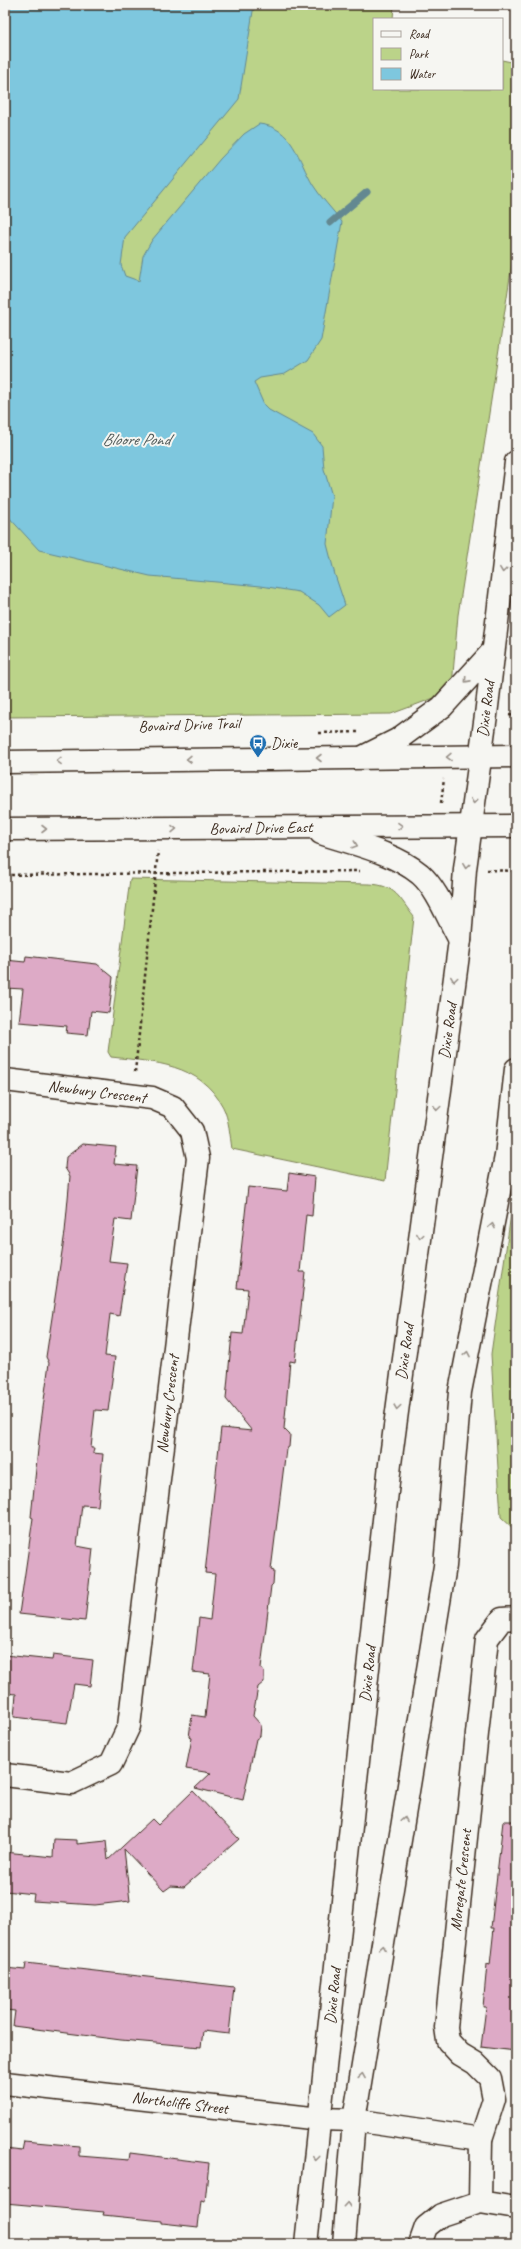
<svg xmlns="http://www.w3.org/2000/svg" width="521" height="2249" viewBox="0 0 521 2249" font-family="Caveat,sans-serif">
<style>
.green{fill:#bbd389;stroke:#7b7e54}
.water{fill:#7ec7de;stroke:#638891}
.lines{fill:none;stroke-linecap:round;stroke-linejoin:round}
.stream{stroke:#638891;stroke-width:7}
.building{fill:#ddaac6;stroke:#3b2a1e}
.street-casing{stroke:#3b2a1e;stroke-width:25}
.secondary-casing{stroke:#3b2a1e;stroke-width:25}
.path{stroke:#3b2a1e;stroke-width:2.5;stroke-dasharray:3 3;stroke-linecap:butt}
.street{stroke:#f6f6f2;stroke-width:22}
.secondary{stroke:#f6f6f2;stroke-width:22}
.oneway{stroke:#989088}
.labels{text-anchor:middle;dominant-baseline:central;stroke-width:4;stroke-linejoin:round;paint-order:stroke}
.street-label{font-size:16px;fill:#3b2a1e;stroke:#f6f6f2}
.poi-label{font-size:16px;fill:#3b2a1e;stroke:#f6f6f2;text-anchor:start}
.water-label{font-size:17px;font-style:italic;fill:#4f5958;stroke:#f6f6f2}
</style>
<rect width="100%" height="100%" fill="#f6f6f2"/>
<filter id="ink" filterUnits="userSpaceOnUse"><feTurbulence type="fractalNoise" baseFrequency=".025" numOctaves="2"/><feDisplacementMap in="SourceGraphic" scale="8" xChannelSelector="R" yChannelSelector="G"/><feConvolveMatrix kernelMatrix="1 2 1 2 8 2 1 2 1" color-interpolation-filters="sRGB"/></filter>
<g filter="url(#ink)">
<g class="green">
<polygon points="5,5 394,5 393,19 374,19 374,89 502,89 502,60 516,63 516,238 458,615 451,698 442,695 391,714 5,717"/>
<path d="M 130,879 L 369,884 C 396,885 399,898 414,917 L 385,1181 L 232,1149 C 230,1136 229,1119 223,1107 C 200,1063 154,1062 111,1057 L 108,1052 Z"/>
<polygon points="516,1179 516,1531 501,1517 491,1354"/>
</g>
<path class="water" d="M 5,5 L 254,5 L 239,99 L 125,237 L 121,265 L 125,276 L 139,281 L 143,256 L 152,240 L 220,159 L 244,134 L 259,124 C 293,127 298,160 313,185 C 321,198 333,210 342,222 L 321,340 L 308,360 L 285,374 L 260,378 L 254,382 L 264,405 L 269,410 L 313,434 L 322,446 L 324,469 L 332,496 L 327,544 L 335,575 L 345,605 L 329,617 L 319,605 L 299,592 L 261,586 L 150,576 L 39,550 L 5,513 Z"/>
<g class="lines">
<polyline class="stream" points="330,223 367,192"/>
</g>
<g class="building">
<polygon points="26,956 97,964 113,977 109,1013 91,1011 88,1035 66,1033 67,1026 19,1022 23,989 5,988 5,960 25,962"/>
<polygon points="83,1144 116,1147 114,1164 137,1166 131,1221 115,1219 109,1261 127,1263 119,1316 110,1314 105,1356 115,1357 108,1411 95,1410 91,1448 94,1448 93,1453 103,1454 98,1506 82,1505 77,1546 93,1549 85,1621 19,1614 33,1518 31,1517 40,1430 49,1363 46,1357 65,1232 70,1176 65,1168 66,1157"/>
<polygon points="289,1173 315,1177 312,1216 306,1215 300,1272 305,1272 295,1362 290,1361 284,1429 290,1435 289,1447 286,1449 271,1570 274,1571 273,1584 271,1586 261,1668 264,1672 264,1682 258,1687 253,1716 261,1725 260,1736 256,1739 243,1800 195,1788 211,1773 186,1769 192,1738 189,1737 192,1715 205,1717 210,1674 193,1672 199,1618 210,1620 215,1574 205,1573 221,1428 252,1431 226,1399 232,1333 243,1334 248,1289 237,1288 248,1187 287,1191"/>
<polygon points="5,1655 52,1660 53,1655 93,1660 90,1686 74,1684 67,1723 14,1717 16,1694 5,1693"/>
<polygon points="193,1791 239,1839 184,1887 171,1886 164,1891 124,1849 130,1901 95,1905 33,1901 34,1894 5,1891 5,1852 53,1857 54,1839 77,1840 77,1844 106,1841 108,1860 152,1819 158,1825"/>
<polygon points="503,1821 516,1821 516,2051 481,2047 486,2007 483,2007 487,1964 490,1965 494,1928 491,1928"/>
<polygon points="26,1963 234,1987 229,2034 203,2031 201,2047 121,2040 13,2026 15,2011 5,2010 5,1968 25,1970"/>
<polygon points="24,2141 79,2146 79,2156 129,2160 130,2153 209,2163 205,2202 201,2201 198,2227 162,2223 162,2221 103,2215 104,2212 5,2203 5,2149 22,2151"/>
</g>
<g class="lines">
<g class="street-casing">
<g id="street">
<polyline points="5,1080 152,1098 173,1107 192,1131 198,1158 129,1726 111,1764 71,1783 5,1775"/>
<polyline points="516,1618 502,1619 487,1639 446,2027 448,2041 460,2054 475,2063 490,2078 494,2099 481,2139 480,2202 516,2208"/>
<polyline points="5,2083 320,2119 354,2120 481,2139"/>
<polyline points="420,2244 426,2227 441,2215 480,2202"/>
</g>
</g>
<g class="secondary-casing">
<g id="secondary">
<polyline points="365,756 397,740 442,707 493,651"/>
<polyline points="5,762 516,756"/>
<polyline points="5,829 516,826"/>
<path d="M 321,833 C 353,844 393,852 420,874 C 438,890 448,919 460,940"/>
<polyline points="306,2244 390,1464 460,940 465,869 486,715 516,462"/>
<polyline points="344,2244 354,2120 445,1566 460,1392 506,1156 516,1069"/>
</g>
</g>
<g class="path">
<polyline points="509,715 516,716"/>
<polyline points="319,733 358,732"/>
<polyline points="441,803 444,779"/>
<polyline points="487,870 516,871"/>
<polyline points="5,875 360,871"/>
<polyline points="135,1072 158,851"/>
</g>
<use href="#street" class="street"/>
<use href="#secondary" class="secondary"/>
</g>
<defs><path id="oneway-chevron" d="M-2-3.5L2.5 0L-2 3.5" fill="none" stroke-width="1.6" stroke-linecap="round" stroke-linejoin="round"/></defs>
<g class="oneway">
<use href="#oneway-chevron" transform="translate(503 570) rotate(97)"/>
<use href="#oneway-chevron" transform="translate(467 680) rotate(132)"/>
<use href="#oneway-chevron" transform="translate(449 757) rotate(179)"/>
<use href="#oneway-chevron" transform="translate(319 758) rotate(180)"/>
<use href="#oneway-chevron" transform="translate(189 759) rotate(179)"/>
<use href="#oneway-chevron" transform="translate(59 761) rotate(179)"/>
<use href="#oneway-chevron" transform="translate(474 801) rotate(97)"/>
<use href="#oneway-chevron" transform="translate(400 826) rotate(-1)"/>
<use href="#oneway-chevron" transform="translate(44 829)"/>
<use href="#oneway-chevron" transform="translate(174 829) rotate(-1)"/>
<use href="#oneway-chevron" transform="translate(355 845) rotate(19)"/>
<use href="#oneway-chevron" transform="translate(466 866) rotate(97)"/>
<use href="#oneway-chevron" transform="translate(454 979) rotate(98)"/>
<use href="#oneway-chevron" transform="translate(437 1108) rotate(98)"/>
<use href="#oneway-chevron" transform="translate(492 1226) rotate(-79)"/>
<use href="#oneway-chevron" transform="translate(420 1236) rotate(98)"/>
<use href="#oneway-chevron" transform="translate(467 1354) rotate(-79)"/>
<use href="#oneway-chevron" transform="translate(397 1407) rotate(98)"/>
<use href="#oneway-chevron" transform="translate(404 1819) rotate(-81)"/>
<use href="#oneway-chevron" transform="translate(383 1948) rotate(-81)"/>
<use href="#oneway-chevron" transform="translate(362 2076) rotate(-81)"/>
<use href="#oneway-chevron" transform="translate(316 2158) rotate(97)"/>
<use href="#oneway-chevron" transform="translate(347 2205) rotate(-85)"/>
</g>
</g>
<defs>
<g id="bus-pin" transform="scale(0.9)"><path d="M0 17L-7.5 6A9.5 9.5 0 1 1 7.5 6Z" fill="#1f6fb2" stroke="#f6f6f2"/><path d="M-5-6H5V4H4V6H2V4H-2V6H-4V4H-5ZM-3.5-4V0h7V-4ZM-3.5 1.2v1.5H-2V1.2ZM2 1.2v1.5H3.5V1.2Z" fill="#fff"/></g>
</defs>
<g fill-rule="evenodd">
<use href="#bus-pin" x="258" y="743"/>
</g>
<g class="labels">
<g class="street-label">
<text transform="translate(486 709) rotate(-83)">Dixie Road</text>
<text transform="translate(189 725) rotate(-2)">Bovaird Drive Trail</text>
<text transform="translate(261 828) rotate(-1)">Bovaird Drive East</text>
<text transform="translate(448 1031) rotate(-82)">Dixie Road</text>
<text transform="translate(97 1092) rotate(7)">Newbury Crescent</text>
<text transform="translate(405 1352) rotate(-82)">Dixie Road</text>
<text transform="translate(168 1404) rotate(-83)">Newbury Crescent</text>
<text transform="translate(368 1674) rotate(-84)">Dixie Road</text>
<text transform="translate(461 1880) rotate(-84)">Moregate Crescent</text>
<text transform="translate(333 1996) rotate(-84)">Dixie Road</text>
<text transform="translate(180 2103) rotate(7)">Northcliffe Street</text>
</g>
<g class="poi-label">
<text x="271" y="743">Dixie</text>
</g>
<g class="water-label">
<text x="136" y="439">Bloore Pond</text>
</g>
</g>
<rect width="521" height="2249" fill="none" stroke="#f6f6f2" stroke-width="20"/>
<rect x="10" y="10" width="501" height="2229" fill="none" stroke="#3b2a1e" stroke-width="1.5" filter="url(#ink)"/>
<rect x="373" y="18" width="130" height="72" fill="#f6f6f2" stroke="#aba49d"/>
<rect x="381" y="31" width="20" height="6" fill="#f6f6f2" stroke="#aba49d"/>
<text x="409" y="38" font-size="12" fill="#3b2a1e">Road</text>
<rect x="381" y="48" width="20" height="12" fill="#bbd389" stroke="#aba49d"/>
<text x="409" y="58" font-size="12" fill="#3b2a1e">Park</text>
<rect x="381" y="68" width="20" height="12" fill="#7ec7de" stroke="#aba49d"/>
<text x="409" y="78" font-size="12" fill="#3b2a1e">Water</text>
</svg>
